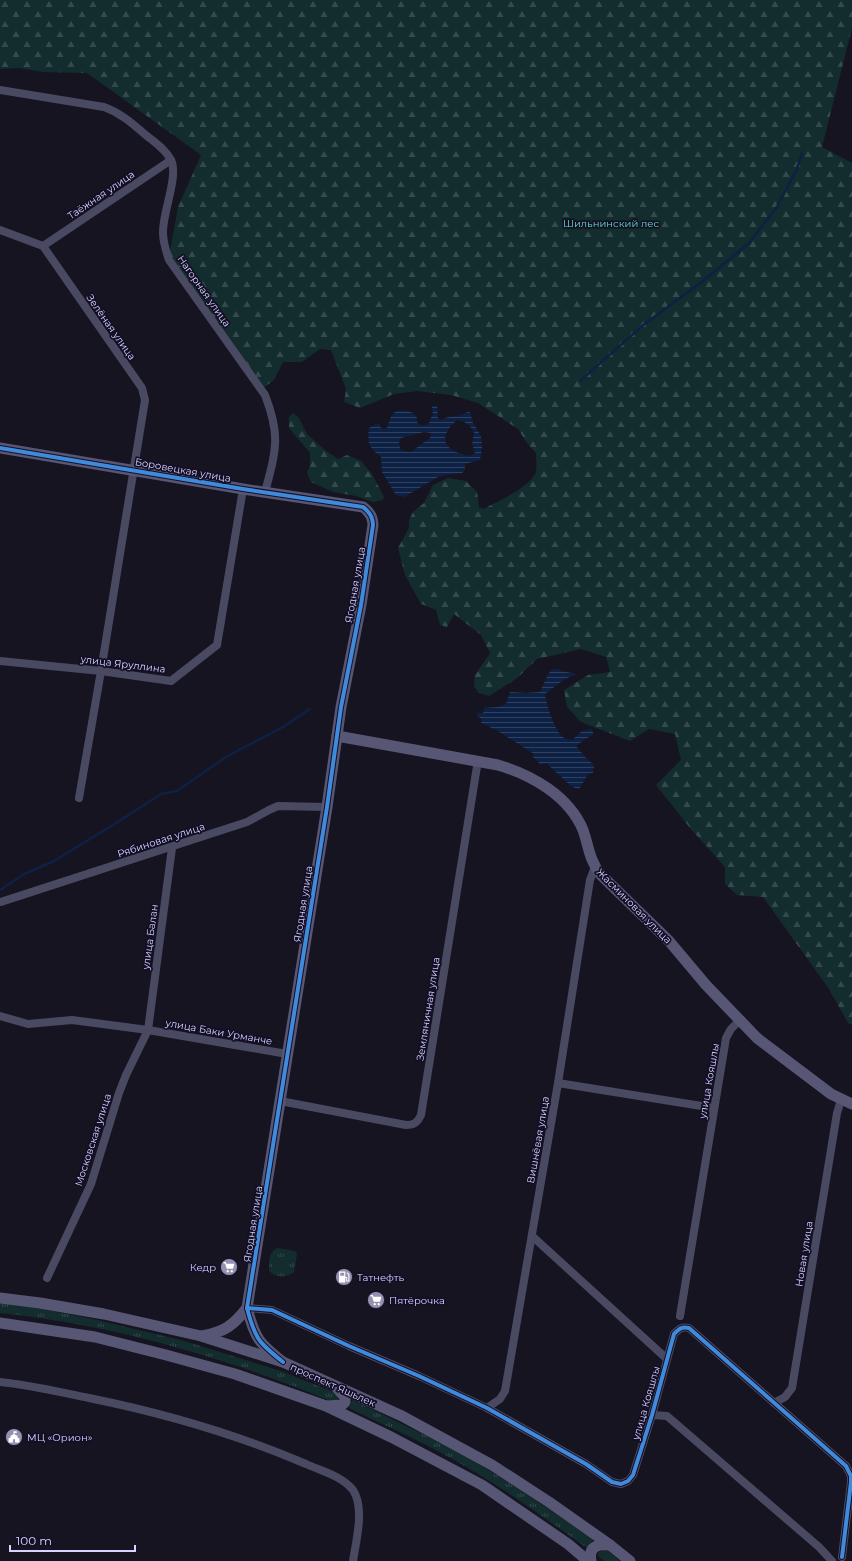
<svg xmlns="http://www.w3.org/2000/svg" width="852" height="1561" viewBox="0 0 852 1561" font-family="Montserrat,sans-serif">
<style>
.grass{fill:url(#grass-tufts)}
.forest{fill:url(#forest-firs)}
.water{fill:url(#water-rules);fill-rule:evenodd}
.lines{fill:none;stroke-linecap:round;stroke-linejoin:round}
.stream{stroke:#0d2144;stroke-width:2.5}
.street{stroke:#4a4962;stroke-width:8}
.secondary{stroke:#575674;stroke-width:11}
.cycleway-casing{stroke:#130f26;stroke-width:6}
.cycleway{stroke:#408adc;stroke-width:4}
.labels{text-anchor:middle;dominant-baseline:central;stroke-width:3.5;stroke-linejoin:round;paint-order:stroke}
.street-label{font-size:10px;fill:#d9d4ff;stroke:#130f26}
.park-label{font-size:10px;fill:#5fe0c0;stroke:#130f26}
.poi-label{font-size:10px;fill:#d9d4ff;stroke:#130f26;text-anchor:start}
</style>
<defs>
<pattern id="grass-tufts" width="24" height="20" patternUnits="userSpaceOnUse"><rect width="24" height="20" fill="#132c2d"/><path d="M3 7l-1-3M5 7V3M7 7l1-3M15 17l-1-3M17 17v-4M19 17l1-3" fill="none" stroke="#354a4c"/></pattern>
<pattern id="forest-firs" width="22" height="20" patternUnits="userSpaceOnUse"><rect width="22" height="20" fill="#132c2d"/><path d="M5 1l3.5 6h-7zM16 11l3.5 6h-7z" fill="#354a4c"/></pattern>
<pattern id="water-rules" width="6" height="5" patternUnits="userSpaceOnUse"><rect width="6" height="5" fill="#0d2144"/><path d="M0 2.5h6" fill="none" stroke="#304060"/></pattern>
</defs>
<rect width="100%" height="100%" fill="#161421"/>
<g class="grass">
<path d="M 278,1248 L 295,1251 L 297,1254 L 294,1272 C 287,1278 275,1278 269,1271 C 269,1262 269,1250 278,1248 Z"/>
<path d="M 0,1303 L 27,1306 L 93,1319 L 181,1340 L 281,1371 L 336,1393 L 338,1396 L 337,1401 L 333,1402 C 227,1358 115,1325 0,1313 Z"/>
<path d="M 352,1400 C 385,1416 418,1431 450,1448 C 500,1475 546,1507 593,1540 L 587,1548 C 541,1515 496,1483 447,1456 C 415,1438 381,1424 349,1408 Z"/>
<polygon points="604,1550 608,1551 620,1561 604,1561 598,1556 598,1553"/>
</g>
<g class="forest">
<path d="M 0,0 L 852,0 L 852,28 L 822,147 L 852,163 L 852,1025 L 848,1023 L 829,989 L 763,897 L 737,895 L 725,884 L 725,867 L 690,828 L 656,785 L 681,760 L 675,734 L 649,729 L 630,741 L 581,722 L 567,707 L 564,690 L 588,675 L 610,672 L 606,657 L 581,649 L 537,659 L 516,679 L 489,696 L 479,693 L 474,686 L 475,675 L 490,653 L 481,635 L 454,614 L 447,627 L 440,625 L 436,610 L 421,604 L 405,575 L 398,548 L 409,528 L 409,520 L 413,512 L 424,503 L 433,485 L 448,478 L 466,481 L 477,492 L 479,507 L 483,509 C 495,503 532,486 536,472 C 537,467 536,459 536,453 L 527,443 L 518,429 L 478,403 L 451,395 L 417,391 L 394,394 L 360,408 L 344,402 L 346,389 L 331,350 L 320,349 L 302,362 L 283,362 L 274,380 L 263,388 L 169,257 L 178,207 L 201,155 L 87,73 L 43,72 L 19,68 L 0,69 Z"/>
<polygon points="293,413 299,418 307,434 326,451 338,459 347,455 361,461 372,474 384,497 383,500 373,502 356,496 333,492 311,482 307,473 310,465 310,453 289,428 289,417"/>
</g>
<g class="water">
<path d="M 437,405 L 438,418 L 441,420 C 448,416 453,417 460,415 C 464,414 466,412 470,412 L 473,423 L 481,436 L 482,448 L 480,460 L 465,464 L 465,470 L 462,473 L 445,475 L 438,477 L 404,497 L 396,495 L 382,472 L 381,457 C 369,448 367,443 369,428 L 376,424 L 380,424 L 381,428 L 386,429 C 390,423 389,416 395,412 C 399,409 414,411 416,416 C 417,416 417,422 417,422 L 420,425 L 426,425 L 430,422 L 430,419 L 433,415 L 432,406 ZM 457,420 C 466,421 469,425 474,432 L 472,444 L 475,453 L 470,456 C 446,452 435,439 457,420 ZM 424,432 L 431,433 L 431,437 L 411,452 L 401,450 L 399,443 L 401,438 Z"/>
<path d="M 559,669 L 561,671 L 577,674 L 565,679 L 545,694 C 547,705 554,730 563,737 C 565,739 570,739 572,740 L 582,731 L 591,729 L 594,734 L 584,740 L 576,746 L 586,758 L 594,765 L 593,773 L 588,774 L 580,788 L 577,789 L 571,786 L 546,763 L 541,765 L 533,757 L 534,754 L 496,730 L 481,723 L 482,719 L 477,716 L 477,713 L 483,713 L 484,708 L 498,707 L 506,704 L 510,692 L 526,693 L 540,692 C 544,684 546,677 551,670 Z"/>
</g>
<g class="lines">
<g class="stream">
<polyline points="580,381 642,326 703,281 749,243 777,207 796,171 802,154"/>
<polyline points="0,890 24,874 52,862 113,825 161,794 177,791 226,757 283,727 310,709"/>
</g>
<g class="street">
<path d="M 0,90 L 104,107 C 121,113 133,124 147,136 C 156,143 166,150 171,160 C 179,176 162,214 163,233 C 163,242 166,251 169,260 L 265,395 C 281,436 276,451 265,492"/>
<polyline points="0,230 43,246 142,388 145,400 101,671 79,798"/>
<polyline points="43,246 171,160"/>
<polyline points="0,661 101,671 171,681 217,645 243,489"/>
<polyline points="1,902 247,822 269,810 278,806 327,807"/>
<polyline points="0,1016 28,1024 72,1020 148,1030 287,1054"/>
<polyline points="558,1083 714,1108"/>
<path d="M 280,1101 L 406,1125 C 414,1125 417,1123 421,1115 L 478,760"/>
<polyline points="532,1236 667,1359"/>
<polyline points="47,1278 91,1184 119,1093 126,1075 148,1030 172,848"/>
<path d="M 247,1308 L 272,1310 L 349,1346 L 419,1376 L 487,1408 L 586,1464 L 612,1482 L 621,1484 L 628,1481 L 633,1475 L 652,1415 L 674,1334 C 679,1329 682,1326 689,1328 L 846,1466 L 851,1476 L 851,1482 L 842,1557"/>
<polyline points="680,1316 726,1038 731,1029 740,1020"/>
<path d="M 0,1382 C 30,1385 59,1392 89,1398 C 163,1413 236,1434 306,1464 C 321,1471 342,1476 353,1490 C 365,1508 356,1541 353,1561"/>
<polyline points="774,1403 785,1397 792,1388 837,1113 841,1100"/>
<polyline points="487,1408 500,1399 505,1391 558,1083 590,880 595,867"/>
<polyline points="652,1415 667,1416 819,1547 832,1561"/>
</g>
<g class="secondary">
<path d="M 0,448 L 243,489 L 363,507 C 370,512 373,517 373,525 L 361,605 L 341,707 L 327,807 L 247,1308 C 255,1339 259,1343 283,1362"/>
<path d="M 337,736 L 498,765 C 532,775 569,796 583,830 C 589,847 589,860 601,875 L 669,941 L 706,985 L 757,1038 L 831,1094 L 852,1104"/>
<polyline points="0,1298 40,1303 104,1314 201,1336 283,1362 402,1416 492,1465 549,1502 610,1545 630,1561"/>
<polyline points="0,1323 95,1337 166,1355 235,1374 326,1406 391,1437 482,1485 568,1544 588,1561"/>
<path d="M 202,1336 C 224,1332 233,1326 247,1308"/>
<polyline points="327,1406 342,1405 345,1402 345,1397 337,1388"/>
<path d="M 591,1561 C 588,1546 598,1544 610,1545"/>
</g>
<g class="cycleway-casing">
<g id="cycleway">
<path d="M 0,448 L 243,489 L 363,507 C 370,512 373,517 373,525 L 361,605 L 341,707 L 327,807 L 247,1308 C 255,1339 259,1343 283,1362"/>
<path d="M 247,1308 L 272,1310 L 349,1346 L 419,1376 L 487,1408 L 586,1464 L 612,1482 L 621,1484 L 628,1481 L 633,1475 L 652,1415 L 674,1334 C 679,1329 682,1326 689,1328 L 846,1466 L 851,1476 L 851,1482 L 842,1557"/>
</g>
</g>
<use href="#cycleway" class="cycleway"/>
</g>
<defs>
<g id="supermarket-disc" transform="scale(0.9)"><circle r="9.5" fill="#9591b1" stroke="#130f26"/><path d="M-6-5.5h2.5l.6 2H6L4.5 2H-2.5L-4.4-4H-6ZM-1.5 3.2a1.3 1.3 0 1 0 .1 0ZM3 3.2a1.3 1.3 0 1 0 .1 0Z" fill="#fff"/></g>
<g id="fuel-disc" transform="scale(0.9)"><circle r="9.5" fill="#9591b1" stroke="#130f26"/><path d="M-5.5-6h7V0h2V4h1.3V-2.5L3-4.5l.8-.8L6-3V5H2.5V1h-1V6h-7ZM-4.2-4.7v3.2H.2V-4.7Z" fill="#fff"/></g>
<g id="civic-disc" transform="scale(0.9)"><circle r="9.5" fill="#9591b1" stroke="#130f26"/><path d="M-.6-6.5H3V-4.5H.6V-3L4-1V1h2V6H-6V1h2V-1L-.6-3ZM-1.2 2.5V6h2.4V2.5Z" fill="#fff"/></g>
</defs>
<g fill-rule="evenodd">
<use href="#supermarket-disc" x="229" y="1267"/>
<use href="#fuel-disc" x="344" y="1277"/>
<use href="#supermarket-disc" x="376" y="1300"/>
<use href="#civic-disc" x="14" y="1437"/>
</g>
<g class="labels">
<g class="street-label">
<text transform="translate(101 195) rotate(-34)">Таёжная улица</text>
<text transform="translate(204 291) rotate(55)">Нагорная улица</text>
<text transform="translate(111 327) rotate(55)">Зелёная улица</text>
<text transform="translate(183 470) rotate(10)">Боровецкая улица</text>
<text transform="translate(355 585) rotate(-80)">Ягодная улица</text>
<text transform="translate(123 664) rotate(7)">улица Яруллина</text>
<text transform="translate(161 840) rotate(-18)">Рябиновая улица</text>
<text transform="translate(303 904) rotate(-81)">Ягодная улица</text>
<text transform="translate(634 906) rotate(45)">Жасминовая улица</text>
<text transform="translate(150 937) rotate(-82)">улица Балан</text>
<text transform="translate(428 1009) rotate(-81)">Земляничная улица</text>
<text transform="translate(219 1032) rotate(10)">улица Баки Урманче</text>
<text transform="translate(709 1081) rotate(-80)">улица Кояшлы</text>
<text transform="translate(93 1140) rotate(-72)">Московская улица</text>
<text transform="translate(538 1140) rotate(-80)">Вишнёвая улица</text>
<text transform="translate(253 1224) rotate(-81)">Ягодная улица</text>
<text transform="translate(804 1254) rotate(-81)">Новая улица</text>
<text transform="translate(333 1385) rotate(24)">проспект Яшьлек</text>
<text transform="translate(646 1403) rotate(-74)">улица Кояшлы</text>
</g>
<g class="park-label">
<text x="611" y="223">Шильнинский лес</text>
</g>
<g class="poi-label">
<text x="216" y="1267" text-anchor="end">Кедр</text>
<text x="357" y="1277">Татнефть</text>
<text x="389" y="1300">Пятёрочка</text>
<text x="27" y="1437">МЦ «Орион»</text>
</g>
</g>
<path d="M10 1545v6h125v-6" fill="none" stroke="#d9d4ff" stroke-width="2"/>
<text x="16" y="1545" font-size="12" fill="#d9d4ff" stroke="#130f26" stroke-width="3" paint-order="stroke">100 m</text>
</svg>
